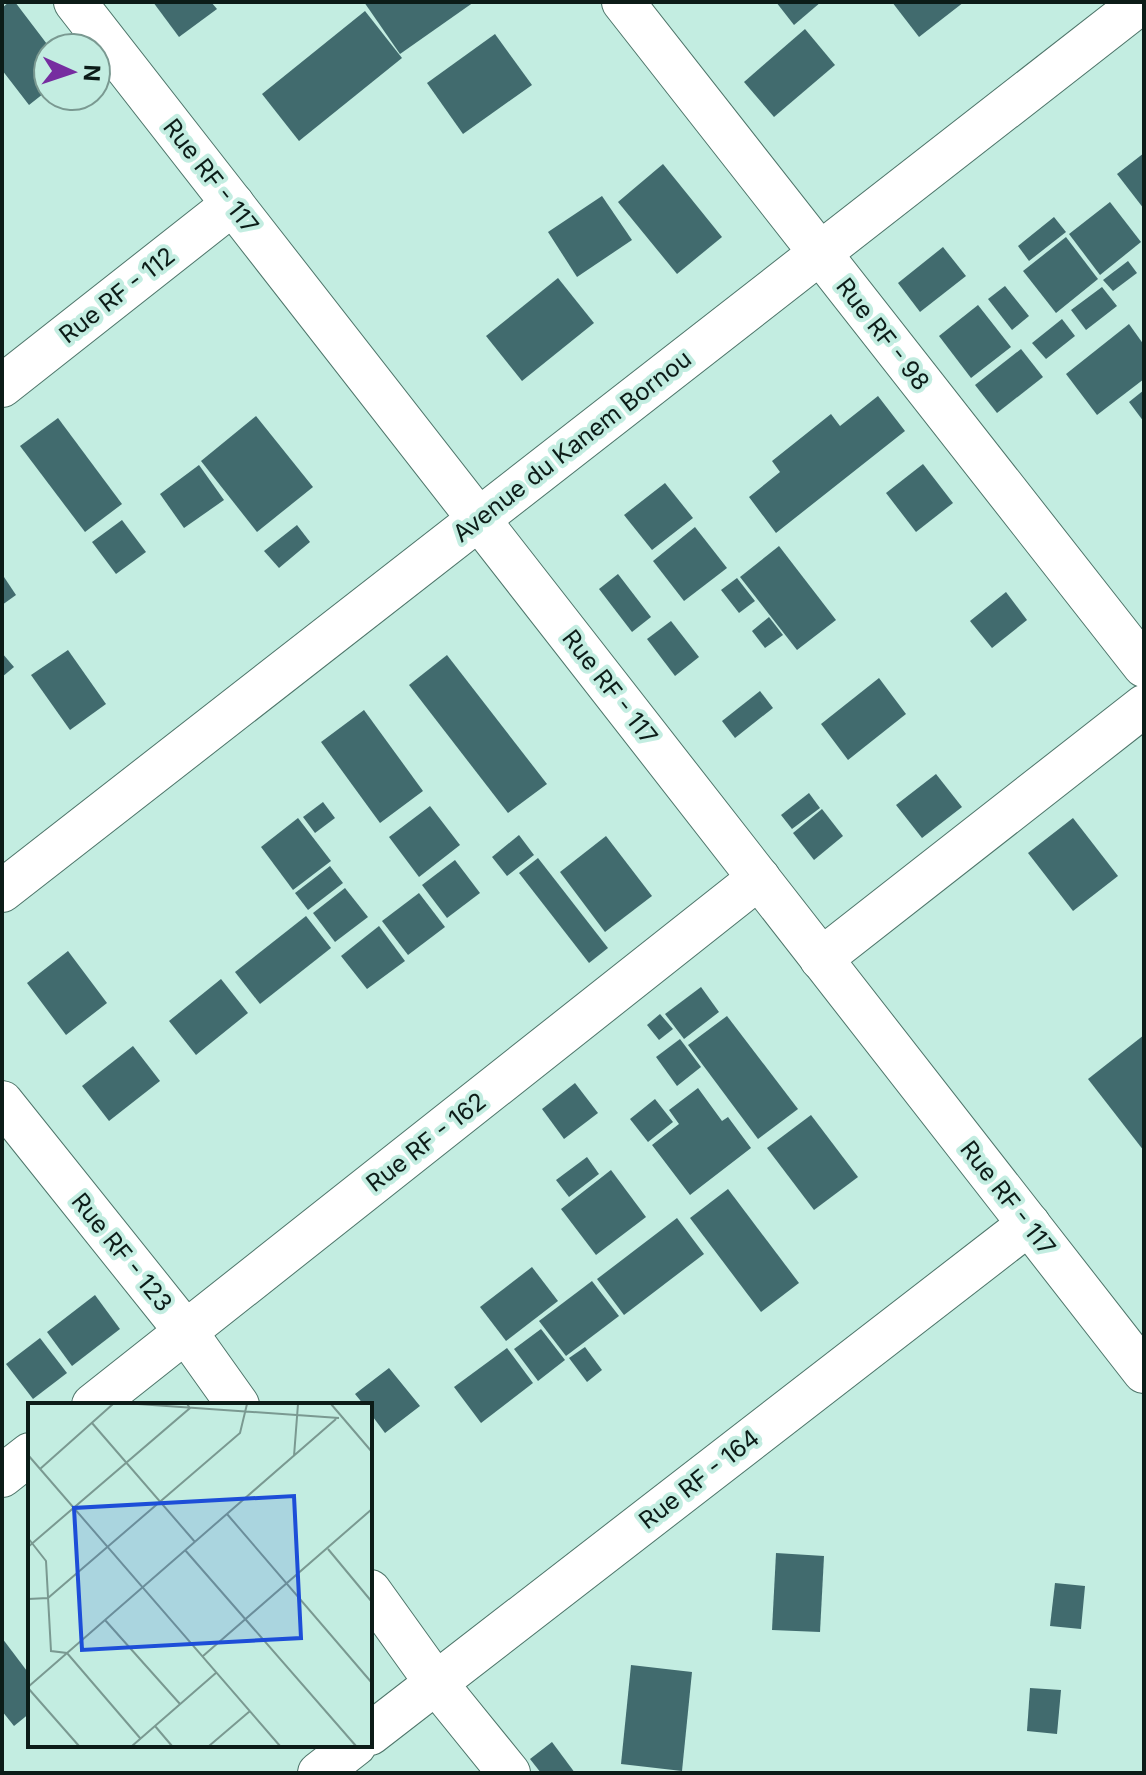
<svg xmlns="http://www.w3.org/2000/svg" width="1146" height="1775" viewBox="0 0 1146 1775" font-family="Inter,sans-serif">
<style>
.building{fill:#416b6e}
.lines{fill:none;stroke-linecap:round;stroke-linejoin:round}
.street-casing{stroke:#4e756a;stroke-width:44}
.street{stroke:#fff;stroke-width:42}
.labels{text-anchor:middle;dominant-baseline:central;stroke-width:8;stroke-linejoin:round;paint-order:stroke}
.street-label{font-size:24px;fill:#0c1c18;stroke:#c3ede1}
.inset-road{fill:none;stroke:#7a9991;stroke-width:2}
.view{fill:#1d4ed8;fill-opacity:0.15;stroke:#1d4ed8;stroke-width:4}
.inset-edge{fill:none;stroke:#0c1c18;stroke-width:4}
</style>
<rect width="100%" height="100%" fill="#c3ede1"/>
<g class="building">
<polygon points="9,2 15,2 50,48 48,48 48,90 29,105 2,70 2,8"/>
<polygon points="153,2 211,2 217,9 179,37"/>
<polygon points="364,2 474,2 400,54"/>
<polygon points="776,2 821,2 794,25"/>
<polygon points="892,2 964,2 919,37"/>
<polygon points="365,11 402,58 299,141 262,94"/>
<polygon points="805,29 835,65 774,117 744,82"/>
<polygon points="495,34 532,85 463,134 427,83"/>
<polygon points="1144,153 1144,209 1117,174"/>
<polygon points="663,164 722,237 677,274 618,202"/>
<polygon points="602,196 632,240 577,277 548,232"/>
<polygon points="1110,202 1141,242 1100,275 1069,234"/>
<polygon points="1054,217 1066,232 1029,261 1018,246"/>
<polygon points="1066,237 1098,279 1056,313 1023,271"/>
<polygon points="943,247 966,276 920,312 898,283"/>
<polygon points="1128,261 1137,273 1113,291 1103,280"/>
<polygon points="558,278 594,323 522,381 486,336"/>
<polygon points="1005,286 1029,316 1012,330 988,299"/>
<polygon points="1102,287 1117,306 1086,330 1071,310"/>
<polygon points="978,305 1011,347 971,378 939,336"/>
<polygon points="1062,319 1075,336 1046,359 1032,343"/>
<polygon points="1129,324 1144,345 1144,379 1097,415 1066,374"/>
<polygon points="1021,349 1043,377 997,413 975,385"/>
<polygon points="1144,390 1144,422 1129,402"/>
<polygon points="878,396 905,431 776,533 749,497 780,472 772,461 831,414 840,426"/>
<polygon points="256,416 313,487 257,532 201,461"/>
<polygon points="58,418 122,504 85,532 20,446"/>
<polygon points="923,464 953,503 916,532 886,493"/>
<polygon points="199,465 224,500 184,528 160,494"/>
<polygon points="665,483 693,518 652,550 624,515"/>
<polygon points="122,520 146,552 116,574 92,542"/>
<polygon points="297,525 310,542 279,568 264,551"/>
<polygon points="695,527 727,568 684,601 653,561"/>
<polygon points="779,546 836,620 797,650 740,577"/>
<polygon points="2,574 16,595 2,605"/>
<polygon points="618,574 651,617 632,632 599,589"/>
<polygon points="737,578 755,601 739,613 721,590"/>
<polygon points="1006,592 1027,620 992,648 970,621"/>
<polygon points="769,617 783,635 765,648 752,631"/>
<polygon points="671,621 699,657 675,676 647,639"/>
<polygon points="68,650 106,704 70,730 31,675"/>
<polygon points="2,653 14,667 2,677"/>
<polygon points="447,655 547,784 508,813 409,685"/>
<polygon points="879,678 906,714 848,760 821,724"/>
<polygon points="760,691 773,708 735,738 722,721"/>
<polygon points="364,710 423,791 380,823 321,742"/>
<polygon points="936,774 962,807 922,838 896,805"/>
<polygon points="809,793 820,808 792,829 781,815"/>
<polygon points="323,802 335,818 315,833 303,817"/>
<polygon points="430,806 460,845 419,877 389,837"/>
<polygon points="822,809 843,836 814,860 793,833"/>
<polygon points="298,818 331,861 293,890 261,847"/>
<polygon points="1073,818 1118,876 1073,911 1028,853"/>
<polygon points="519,835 534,855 507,876 492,857"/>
<polygon points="606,836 652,896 605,932 560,872"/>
<polygon points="538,858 608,948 589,963 519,873"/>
<polygon points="455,860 480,893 447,918 422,885"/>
<polygon points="330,866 343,883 308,910 295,893"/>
<polygon points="345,888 368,917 335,942 313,913"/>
<polygon points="419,893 445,927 408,955 382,921"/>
<polygon points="306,916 331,948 260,1004 235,972"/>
<polygon points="379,926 405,961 367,989 341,956"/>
<polygon points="68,951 107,1003 66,1035 27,983"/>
<polygon points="221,979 248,1013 196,1055 169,1021"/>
<polygon points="701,987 719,1012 684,1039 665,1014"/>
<polygon points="660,1014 673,1029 659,1040 647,1025"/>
<polygon points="727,1016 798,1109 758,1139 688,1045"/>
<polygon points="1144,1035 1144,1151 1088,1079"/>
<polygon points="680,1039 701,1067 677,1086 656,1057"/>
<polygon points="133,1046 160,1081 109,1121 82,1086"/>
<polygon points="575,1083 598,1113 564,1139 542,1109"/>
<polygon points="698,1088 722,1121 728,1117 751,1148 690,1195 652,1145 679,1124 669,1110"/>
<polygon points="655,1099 673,1122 648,1142 630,1119"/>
<polygon points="811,1115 858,1177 814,1210 767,1148"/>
<polygon points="587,1157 599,1174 569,1197 556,1180"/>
<polygon points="611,1170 646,1217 596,1255 561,1209"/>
<polygon points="728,1189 799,1283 761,1312 690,1218"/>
<polygon points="677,1218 704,1254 624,1315 597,1279"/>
<polygon points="532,1267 558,1301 506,1341 480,1307"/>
<polygon points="592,1281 619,1316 566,1356 539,1321"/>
<polygon points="95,1295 120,1329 72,1366 47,1332"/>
<polygon points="541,1329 565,1360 538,1381 514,1349"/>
<polygon points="40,1338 67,1373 33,1399 6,1364"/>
<polygon points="585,1347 602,1370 587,1382 569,1358"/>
<polygon points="507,1348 533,1383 481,1423 454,1387"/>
<polygon points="389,1368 420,1406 385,1433 370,1413 370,1405 364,1405 355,1394"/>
<polygon points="776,1553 824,1556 820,1632 772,1630"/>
<polygon points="1055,1583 1085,1586 1081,1629 1050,1626"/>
<polygon points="2,1638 30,1675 30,1713 14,1726 2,1711"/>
<polygon points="631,1665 692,1672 682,1771 621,1764"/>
<polygon points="1030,1688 1061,1690 1057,1734 1027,1731"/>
<polygon points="552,1742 575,1773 541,1773 530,1759"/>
</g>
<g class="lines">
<g class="street-casing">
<g id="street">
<polyline points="75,2 1144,1372"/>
<polyline points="623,2 1144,666"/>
<polyline points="2,386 233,204"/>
<polyline points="2,891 1142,2"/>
<polyline points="821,959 1144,706"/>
<polyline points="2,1102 186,1332 238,1405"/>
<polyline points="93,1405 759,878"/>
<polyline points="2,1476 30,1454"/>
<polyline points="370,1591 436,1683 509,1773"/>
<polyline points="370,1734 1029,1224"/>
<polyline points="319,1773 355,1745"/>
</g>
</g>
<use href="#street" class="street"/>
</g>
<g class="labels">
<g class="street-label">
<text transform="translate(211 176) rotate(52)">Rue RF - 117</text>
<text transform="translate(117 295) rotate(-38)">Rue RF - 112</text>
<text transform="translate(883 334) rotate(52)">Rue RF - 98</text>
<text transform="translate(572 446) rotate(-38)">Avenue du Kanem Bornou</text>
<text transform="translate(610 687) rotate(52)">Rue RF - 117</text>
<text transform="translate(426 1142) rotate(-38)">Rue RF - 162</text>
<text transform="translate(1008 1198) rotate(52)">Rue RF - 117</text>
<text transform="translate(122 1252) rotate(51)">Rue RF - 123</text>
<text transform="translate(699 1479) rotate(-38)">Rue RF - 164</text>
</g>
</g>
<g transform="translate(28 1403)">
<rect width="344" height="344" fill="#c3ede1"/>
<path class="inset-road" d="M 110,1 L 311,15M 303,1 L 344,49M 64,20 L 167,139M 0,52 L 252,343M 266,53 L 270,1M 12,66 L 85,1M 199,111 L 344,280M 0,135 L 18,158 L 23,248 L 39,250 L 112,335M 0,144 L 162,5 L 159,1M 300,146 L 344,199M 157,147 L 328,343M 0,196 L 20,195 L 212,30 L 219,1M 77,217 L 152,301M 175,253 L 344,106M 0,284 L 308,16M 0,285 L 51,343M 127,323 L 144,343M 104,343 L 189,269M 181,343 L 222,308"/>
<path class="view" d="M 266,93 L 273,235 L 54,247 L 46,105 Z"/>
<rect width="344" height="344" class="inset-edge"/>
</g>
<rect width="1146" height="1775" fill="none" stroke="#0c1c18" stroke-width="8"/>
<g transform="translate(72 72) rotate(93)"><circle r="38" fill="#c3ede1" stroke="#7a9991" stroke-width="2"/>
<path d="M0-6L14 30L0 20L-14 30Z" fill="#762da0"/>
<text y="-12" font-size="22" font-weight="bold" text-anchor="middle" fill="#0c1c18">N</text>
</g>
</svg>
